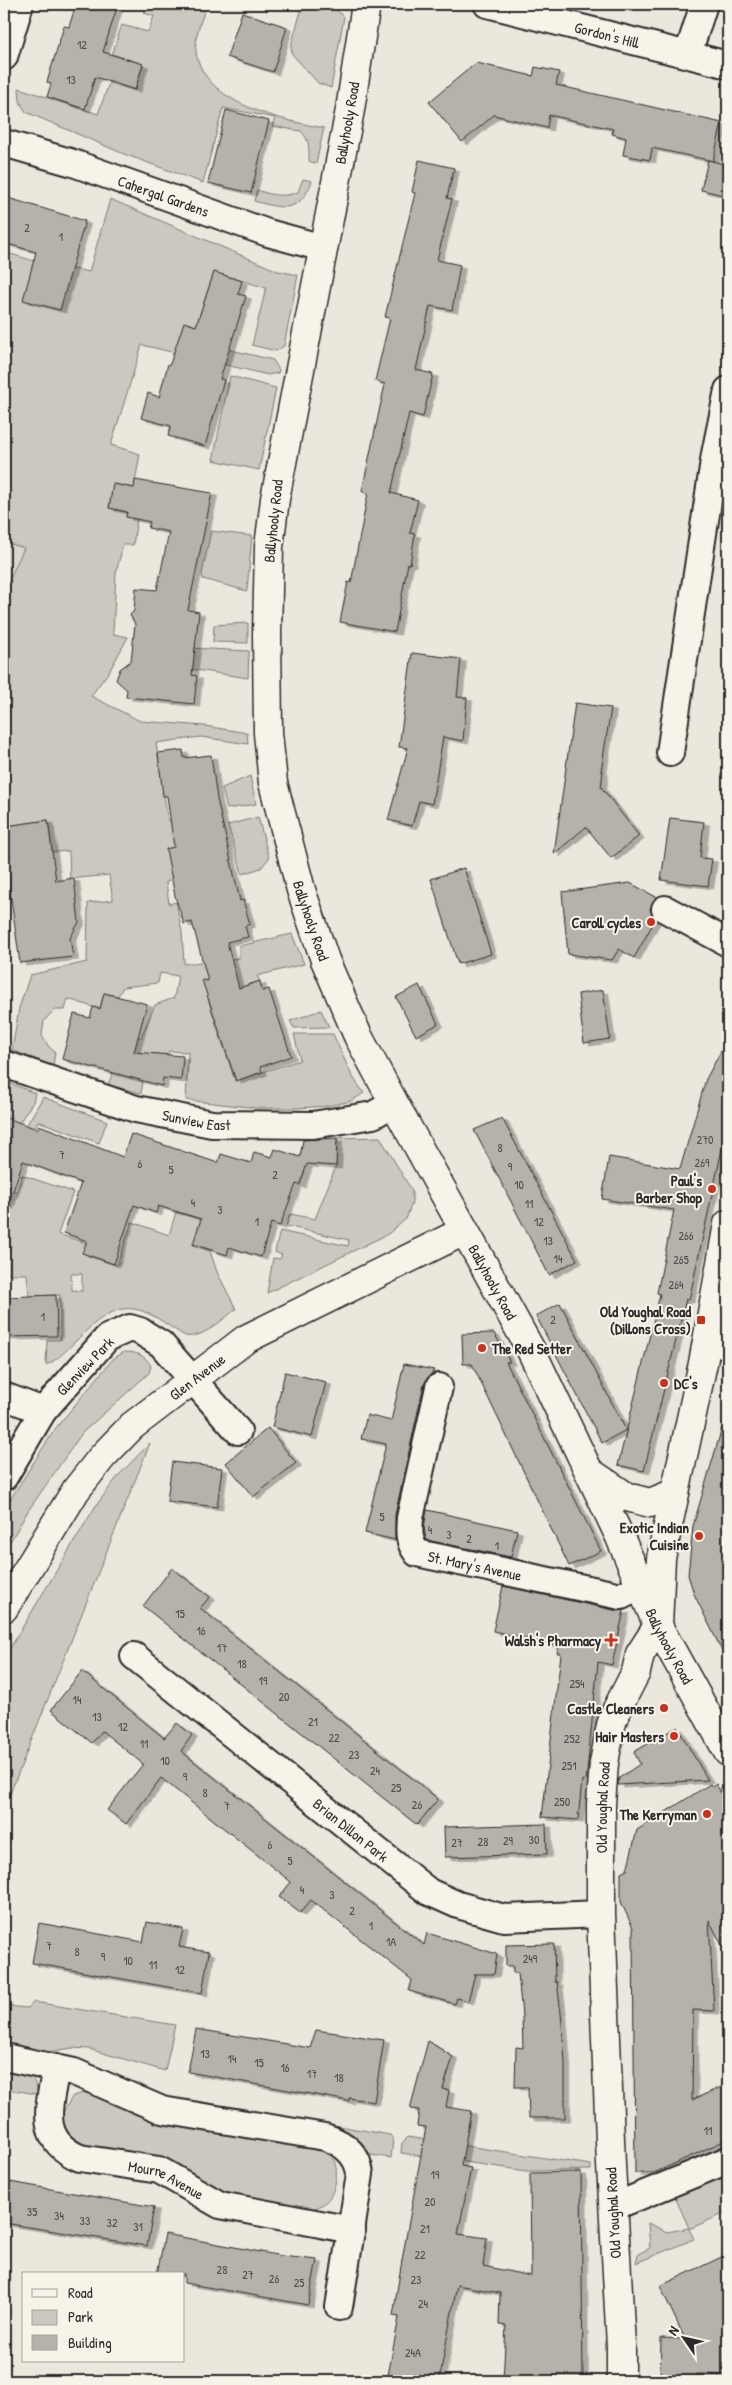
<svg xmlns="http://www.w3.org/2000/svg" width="732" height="2385" viewBox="0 0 732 2385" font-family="'Patrick Hand',sans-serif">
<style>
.built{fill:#dbd7ce}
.green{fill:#cbc8bf;stroke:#7b7a75;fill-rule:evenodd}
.building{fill:#b5b2ab;stroke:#2b2b2b;filter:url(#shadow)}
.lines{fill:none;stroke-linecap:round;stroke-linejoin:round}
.street-casing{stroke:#2b2b2b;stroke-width:30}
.secondary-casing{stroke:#2b2b2b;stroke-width:31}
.street{stroke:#f7f3e8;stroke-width:26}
.secondary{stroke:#f7f3e8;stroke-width:28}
.poi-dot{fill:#c8321e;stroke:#f7f3e8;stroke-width:2}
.labels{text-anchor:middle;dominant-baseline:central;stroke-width:4;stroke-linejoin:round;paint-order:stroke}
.number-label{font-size:12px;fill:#4e4d4b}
.street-label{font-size:15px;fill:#2b2b2b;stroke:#f7f3e8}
.poi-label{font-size:15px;font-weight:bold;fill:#2b2b2b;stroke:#f7f3e8;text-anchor:end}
</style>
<defs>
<filter id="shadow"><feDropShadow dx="5.5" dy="3" stdDeviation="0" flood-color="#0004"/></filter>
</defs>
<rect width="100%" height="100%" fill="#ebe7dd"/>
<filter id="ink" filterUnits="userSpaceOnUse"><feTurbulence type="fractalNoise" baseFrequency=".02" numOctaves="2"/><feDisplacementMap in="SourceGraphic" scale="10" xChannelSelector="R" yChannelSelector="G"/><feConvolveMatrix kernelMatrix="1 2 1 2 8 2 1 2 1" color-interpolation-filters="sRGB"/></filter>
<g filter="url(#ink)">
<polygon class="built" points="4,542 56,556 4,642"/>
<g class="green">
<path d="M 147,4 L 207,4 C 202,19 194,36 196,52 C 204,104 281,120 324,128 L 316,164 L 309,161 C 309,149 310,140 301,131 L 272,126 L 275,118 L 223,108 L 203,183 L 124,154 L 26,112 L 20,102 L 19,88 L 98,114 L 113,72 L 125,75 L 122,86 L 135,90 L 143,64 L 112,54 L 122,25 L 148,32 L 154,16 L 144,13 Z"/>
<path d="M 303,4 C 320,4 332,4 344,17 L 331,88 L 318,83 L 292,54 L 291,46 Z"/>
<path d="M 303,179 L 312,181 C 300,214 282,209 254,201 L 257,190 C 271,195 283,198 298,192 Z"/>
<polygon points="110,199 278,271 298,275 284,346 276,351 252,345 266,288 214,272 196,326 184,323 206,344 273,360 279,370 278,373 268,375 142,345 111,445 140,454 134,488 114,484 109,508 127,512 126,517 137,519 133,545 123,545 116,573 113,634 128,637 110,670 91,696 140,721 205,726 247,733 248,744 201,737 156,743 168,821 194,817 185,872 166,882 169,904 176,902 182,932 184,964 239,958 239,946 292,934 304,964 257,976 260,981 208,999 235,1081 300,1060 294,1034 333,1034 352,1076 364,1093 351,1101 328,1106 298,1108 257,1108 186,1100 188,1052 169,1051 168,1055 146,1066 141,1093 108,1085 125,1040 141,1037 155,1005 174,998 178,976 160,973 158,983 123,987 118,996 104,993 100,1009 68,999 65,1010 54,1010 44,1021 42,1036 49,1047 55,1052 53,1066 12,1050 19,1008 30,975 87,962 88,903 113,900 109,875 70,879 69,851 52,852 48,820 6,826 8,838 4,841 4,591 24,548 4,542 4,252 34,261 89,272"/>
<polygon points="230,376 276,388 259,470 213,460"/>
<polygon points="211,531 252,536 247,591 203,579 202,574"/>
<polygon points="248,623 248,643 213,642 214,625"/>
<polygon points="190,648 249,651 248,678 190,669"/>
<polygon points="250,776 256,804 227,809 222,788"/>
<polygon points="258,817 269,858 261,868 242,874 228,825"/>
<polygon points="321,1010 329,1027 294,1028 290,1021"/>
<polygon points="4,1081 35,1093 33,1102 19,1123 10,1120 11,1116 4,1114"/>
<polygon points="43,1097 107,1121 99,1143 38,1121 35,1129 26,1126"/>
<polygon points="380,1137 412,1191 412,1203 406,1219 388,1234 267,1293 273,1258 280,1259 282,1255 275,1252 280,1231 348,1246 349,1240 286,1226 290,1214 315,1219 336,1166 337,1138"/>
<path d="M 22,1175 L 73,1192 L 58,1234 L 86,1243 L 83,1253 L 117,1265 L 132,1222 L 169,1235 L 176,1212 L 201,1219 L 193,1245 L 210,1251 L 217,1272 L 236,1309 C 222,1320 203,1339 185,1336 C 171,1328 157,1316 142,1311 C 115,1301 93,1324 76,1341 C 66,1350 58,1360 46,1365 L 47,1340 L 60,1340 L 60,1295 L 29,1296 L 27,1274 L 4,1274 L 4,1187 L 17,1192 ZM 71,1274 L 82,1274 L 82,1291 L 72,1290 Z"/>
<path d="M 124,1352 C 137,1352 145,1355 151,1366 L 149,1373 L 82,1433 L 28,1511 L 4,1552 L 4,1509 L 55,1429 L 113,1359 Z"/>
<polygon points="150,1443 10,1794 4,1797 4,1658 95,1507 119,1475"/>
<polygon points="34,2002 175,2025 165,2071 89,2049 72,2048 47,2052 4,2045 4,2006 28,2008"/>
<path d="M 4,2070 C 23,2070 35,2073 38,2094 L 4,2089 Z"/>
<path d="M 86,2092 C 107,2098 125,2112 146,2118 C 179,2123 311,2136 330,2155 C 339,2164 337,2180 333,2191 C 329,2201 322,2207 311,2209 C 300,2210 231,2200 221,2196 C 203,2187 191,2169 172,2161 C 141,2148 67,2162 61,2115 L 73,2096 Z"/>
<polygon points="333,2125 390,2135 393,2139 391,2158 371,2155 354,2135"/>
<polygon points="408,2137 591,2165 591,2170 527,2171 401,2153 402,2143"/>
<polygon points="728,2167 728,2212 689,2229 694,2239 636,2263 638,2254 650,2248 648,2223 667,2232 689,2228 672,2190"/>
</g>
<g class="building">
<polygon points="76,4 118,4 103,52 143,64 135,90 95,77 85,109 47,97 51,84 47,82 64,26 69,27"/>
<polygon points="242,12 287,27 273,72 227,57"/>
<polygon points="476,63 533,76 535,67 559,72 556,85 722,123 713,161 652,148 650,160 623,155 626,138 612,134 613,129 549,115 547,128 494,115 462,142 429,102"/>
<polygon points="226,110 269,121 251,193 208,183"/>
<polygon points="419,160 454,168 447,198 452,199 437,260 460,265 452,310 430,306 416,370 433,374 423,417 409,413 391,493 418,500 410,533 415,534 410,564 408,563 395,632 340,622 348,582 351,583 368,493 362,491 385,384 375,381 390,318 385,317 415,193 412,192"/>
<polygon points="708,160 728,165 728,196 701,190"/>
<polygon points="8,198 85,221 60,310 23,300 36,252 4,243 4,211"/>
<polygon points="214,272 242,281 238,294 246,296 220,379 224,380 205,446 168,436 171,426 141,418 148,393 159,397 168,364 170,364 184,322 196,326"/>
<polygon points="135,480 212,493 188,610 199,612 192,675 197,676 194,704 126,697 127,690 116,680 120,669 131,661 135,624 130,615 134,611 136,588 157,590 169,532 148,528 150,522 126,517 127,512 109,508 113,484 134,488"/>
<polygon points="412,653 461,659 457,697 467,698 463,741 443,737 432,804 419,801 412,826 388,820 408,748 399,747"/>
<polygon points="575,703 611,708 601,771 603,771 601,787 639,836 611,858 586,827 554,854"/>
<polygon points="183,750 184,758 211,755 217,799 240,901 243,900 250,924 245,926 248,937 227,942 239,988 260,981 262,991 269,989 291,1056 260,1067 262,1072 236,1081 202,980 208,981 192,922 184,924 175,896 166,849 174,847 167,796 163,796 158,753"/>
<polygon points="670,818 704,822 700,858 712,859 708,886 661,880"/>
<polygon points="48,820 56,881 74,878 79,922 70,938 73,957 20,963 5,856 10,856 6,826"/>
<polygon points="464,868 491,954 458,964 431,879"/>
<polygon points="630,883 656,897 650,909 655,920 634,958 619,949 612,960 568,954 562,892"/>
<polygon points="419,985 438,1024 416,1036 396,997"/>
<polygon points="603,990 610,1039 584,1043 578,994"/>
<polygon points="104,993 147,1004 134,1052 183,1056 181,1080 163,1078 162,1086 62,1059 74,1014 90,1018 93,1007 100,1009"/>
<polygon points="728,1038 728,1122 689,1300 686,1299 644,1471 618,1465 660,1294 657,1293 674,1210 602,1199 609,1157 680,1169 706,1079"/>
<polygon points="4,1117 37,1129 39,1125 123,1157 131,1134 218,1163 221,1154 251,1163 254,1152 272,1157 275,1149 300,1157 303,1140 337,1138 336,1166 307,1164 300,1185 296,1184 280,1226 271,1223 261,1257 229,1247 227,1255 193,1244 201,1219 158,1206 156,1213 134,1205 114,1264 82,1253 87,1241 64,1233 81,1183 23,1161 8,1206 4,1205"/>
<polygon points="502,1118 577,1260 549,1275 474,1130"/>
<polygon points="56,1295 57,1336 4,1337 4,1297"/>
<polygon points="560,1303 626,1430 602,1443 536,1316"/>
<polygon points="494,1333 510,1362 506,1362 601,1551 569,1566 472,1364 463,1364 462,1334"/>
<polygon points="404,1364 434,1370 424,1384 395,1515 395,1540 365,1533 386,1444 361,1439 367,1415 391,1421"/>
<polygon points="285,1372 326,1382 312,1437 272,1427"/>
<polygon points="268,1428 296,1463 253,1497 226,1463"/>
<polygon points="722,1428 728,1429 728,1663 694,1594 688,1575 693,1526"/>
<polygon points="172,1462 222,1468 217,1507 167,1501"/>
<polygon points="427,1510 517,1530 511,1557 426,1540 424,1528"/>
<polygon points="172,1568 210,1597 200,1608 438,1799 417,1825 143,1606"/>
<polygon points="503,1586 618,1611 624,1610 612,1665 598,1662 586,1781 582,1780 578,1820 542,1817 561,1654 557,1653 559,1646 493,1631"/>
<polygon points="82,1671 164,1738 177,1723 192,1735 181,1751 424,1945 427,1933 497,1954 494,1974 475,1974 468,2001 457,1998 455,2004 409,1991 412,1980 311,1900 300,1913 279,1897 291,1882 161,1778 126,1824 107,1810 143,1764 102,1731 92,1743 51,1710"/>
<polygon points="677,1727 708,1780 618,1785 619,1778 640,1764 634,1752"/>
<polygon points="710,1784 712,1787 716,1784 728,1805 728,1957 709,1920 714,2011 693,2010 692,2100 728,2084 728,2139 654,2173 635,2173 633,1928 621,1902 621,1873 627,1870 637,1830"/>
<polygon points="546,1824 547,1854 445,1857 444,1827"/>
<polygon points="147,1922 183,1929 179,1947 209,1952 202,1993 32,1963 39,1923 143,1942"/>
<polygon points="554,1944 555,1982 557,1982 561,2013 565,2062 565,2118 529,2118 528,2087 515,2087 516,2047 523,2048 522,2016 518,1973 513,1973 513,1966 506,1966 506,1945"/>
<polygon points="196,2029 310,2048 316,2030 384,2040 374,2102 349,2098 349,2101 188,2072"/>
<polygon points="428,2041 453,2057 443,2089 449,2090 446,2107 471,2111 461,2166 471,2168 458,2234 487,2238 483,2266 531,2276 530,2173 581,2172 583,2381 503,2381 506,2326 499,2325 500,2293 457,2285 439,2381 387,2381 399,2317 393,2316 402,2260 426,2127 417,2126 419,2110 410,2109"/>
<polygon points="10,2182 154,2207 147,2246 4,2223 4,2188 9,2189"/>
<polygon points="165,2234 282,2256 317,2260 308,2305 184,2283 184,2274 157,2274"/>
<polygon points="728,2254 728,2375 697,2374 696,2381 660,2381 661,2338 685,2339 660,2286"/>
</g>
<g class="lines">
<g class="street-casing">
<g id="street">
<path id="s1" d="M 487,4 L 728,65"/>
<polyline points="688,54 704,4"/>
<polyline points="4,57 20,4"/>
<path id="s2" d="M 4,143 L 73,163 L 268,233 L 323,248"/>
<polyline points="670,753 715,454 728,390"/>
<polyline points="665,909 728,943"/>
<path id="s3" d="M 4,1064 L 136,1109 L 212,1124 L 313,1125 L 373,1115 L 394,1103"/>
<polyline points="707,1341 728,1345"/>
<path id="s4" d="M 439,1387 L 410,1518 C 409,1532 408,1541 417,1553 L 621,1596 L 641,1586"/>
<polyline points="4,1396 43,1411 107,1338 130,1328 140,1331 161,1344 238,1431"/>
<polyline points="4,1477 43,1411"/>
<path id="s5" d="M 134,1656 L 429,1892 L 458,1905 L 504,1918 L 601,1914"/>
<path d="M 4,2057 L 74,2072 L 162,2110 L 325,2137 C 343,2143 358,2154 360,2174 L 339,2307"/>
<path id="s6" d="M 56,2068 C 50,2104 36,2140 80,2158 L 159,2170 L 220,2205 L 352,2230"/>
<polyline points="613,2207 728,2160"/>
</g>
</g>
<g class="secondary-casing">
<g id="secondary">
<path id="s7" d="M 366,4 L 350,110 L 275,499 L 269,547 L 267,633 L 268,733 L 273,783 L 301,890 L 325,960 L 358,1036 L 394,1103 L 532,1352 L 619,1535 L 658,1626 L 728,1752"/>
<polyline points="590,1472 627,1497 650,1503 675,1493"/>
<path id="s8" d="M 4,1608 L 76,1490 L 102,1457 L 132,1426 L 246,1339 L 464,1231"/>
<path id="s9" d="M 621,2381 L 621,2346 L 611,2165 L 601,1914 L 601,1804 L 604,1763 L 611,1725 L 617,1709 L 636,1672 L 640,1654 L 658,1626 L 661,1558 L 703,1363 L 728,1224"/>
</g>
</g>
<use href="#street" class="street"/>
<use href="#secondary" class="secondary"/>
</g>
</g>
<g class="poi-dot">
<circle cx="651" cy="922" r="5"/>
<circle cx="712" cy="1189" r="5"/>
<rect x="696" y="1315" width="10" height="10" rx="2.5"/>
<circle cx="482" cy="1348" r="5"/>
<circle cx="664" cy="1383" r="5"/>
<circle cx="699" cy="1536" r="5"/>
<path d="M608.5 1632.5h5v5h5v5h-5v5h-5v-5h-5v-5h5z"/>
<circle cx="664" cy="1708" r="5"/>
<circle cx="674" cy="1736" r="5"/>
<circle cx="707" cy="1814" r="5"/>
</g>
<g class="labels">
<g class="number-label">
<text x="82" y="44">12</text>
<text x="71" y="79">13</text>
<text x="27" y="227">2</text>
<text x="61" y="236">1</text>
<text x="705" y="1139">270</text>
<text x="500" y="1147">8</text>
<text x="62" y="1154">7</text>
<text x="702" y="1162">269</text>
<text x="140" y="1163">6</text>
<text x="510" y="1166">9</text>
<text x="171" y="1169">5</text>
<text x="275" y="1174">2</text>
<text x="519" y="1184">10</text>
<text x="193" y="1202">4</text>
<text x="529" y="1203">11</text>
<text x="220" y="1209">3</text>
<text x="257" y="1221">1</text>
<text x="539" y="1221">12</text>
<text x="686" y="1235">266</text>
<text x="548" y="1240">13</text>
<text x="558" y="1258">14</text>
<text x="681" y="1259">265</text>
<text x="676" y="1284">264</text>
<text x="43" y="1316">1</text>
<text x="553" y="1319">2</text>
<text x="382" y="1516">5</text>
<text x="430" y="1529">4</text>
<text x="449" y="1534">3</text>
<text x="469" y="1538">2</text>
<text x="497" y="1545">1</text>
<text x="180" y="1613">15</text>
<text x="201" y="1630">16</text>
<text x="222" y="1647">17</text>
<text x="242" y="1663">18</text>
<text x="263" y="1680">19</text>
<text x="577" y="1683">254</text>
<text x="284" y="1696">20</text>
<text x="77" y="1699">14</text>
<text x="97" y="1716">13</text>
<text x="313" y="1721">21</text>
<text x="123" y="1726">12</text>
<text x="334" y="1737">22</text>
<text x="572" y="1738">252</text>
<text x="144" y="1743">11</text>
<text x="354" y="1754">23</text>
<text x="165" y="1760">10</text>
<text x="569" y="1765">251</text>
<text x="375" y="1770">24</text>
<text x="185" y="1776">9</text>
<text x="396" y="1787">25</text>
<text x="205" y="1792">8</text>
<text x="562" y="1801">250</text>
<text x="417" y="1804">26</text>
<text x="227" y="1805">7</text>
<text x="534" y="1839">30</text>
<text x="508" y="1840">29</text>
<text x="483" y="1841">28</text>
<text x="457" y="1842">27</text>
<text x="270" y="1844">6</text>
<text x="290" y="1860">5</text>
<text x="302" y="1889">4</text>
<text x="332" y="1894">3</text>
<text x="352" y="1910">2</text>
<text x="371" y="1925">1</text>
<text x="391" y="1941">1A</text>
<text x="49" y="1945">7</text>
<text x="77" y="1951">8</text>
<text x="103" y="1956">9</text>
<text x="530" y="1958">249</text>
<text x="128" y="1960">10</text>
<text x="153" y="1964">11</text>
<text x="180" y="1969">12</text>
<text x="205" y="2053">13</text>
<text x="232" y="2058">14</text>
<text x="259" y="2062">15</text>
<text x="285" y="2067">16</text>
<text x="312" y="2073">17</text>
<text x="339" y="2077">18</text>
<text x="708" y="2130">11</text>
<text x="435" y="2174">19</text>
<text x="430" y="2201">20</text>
<text x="32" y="2211">35</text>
<text x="59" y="2215">34</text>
<text x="85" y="2220">33</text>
<text x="112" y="2222">32</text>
<text x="138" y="2226">31</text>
<text x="425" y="2228">21</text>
<text x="420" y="2254">22</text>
<text x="222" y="2269">28</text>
<text x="248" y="2274">27</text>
<text x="274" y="2278">26</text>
<text x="416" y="2279">23</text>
<text x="299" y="2282">25</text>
<text x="423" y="2303">24</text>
<text x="413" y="2352">24A</text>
</g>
<g class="street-label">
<text stroke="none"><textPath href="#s1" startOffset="124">Gordon's Hill</textPath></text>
<text transform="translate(347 123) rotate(-80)">Ballyhooly Road</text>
<text stroke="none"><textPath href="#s2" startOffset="168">Cahergal Gardens</textPath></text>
<text transform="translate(273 521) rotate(-84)">Ballyhooly Road</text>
<text stroke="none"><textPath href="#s7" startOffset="931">Ballyhooly Road</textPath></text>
<text stroke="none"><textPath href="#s3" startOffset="201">Sunview East</textPath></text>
<text stroke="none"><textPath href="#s7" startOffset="1336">Ballyhooly Road</textPath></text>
<text transform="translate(85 1366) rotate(-46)">Glenview Park</text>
<text stroke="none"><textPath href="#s8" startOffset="305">Glen Avenue</textPath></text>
<text stroke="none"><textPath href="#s4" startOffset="230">St. Mary's Avenue</textPath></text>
<text stroke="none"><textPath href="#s7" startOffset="1741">Ballyhooly Road</textPath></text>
<text stroke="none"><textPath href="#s9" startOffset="574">Old Youghal Road</textPath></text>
<text stroke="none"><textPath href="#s5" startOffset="278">Brian Dillon Park</textPath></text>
<text stroke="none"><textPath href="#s6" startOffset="194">Mourne Avenue</textPath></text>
<text transform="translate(613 2213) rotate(-93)">Old Youghal Road</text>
</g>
<g class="poi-label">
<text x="641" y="922">Caroll cycles</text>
<text x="702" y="1180">Paul's<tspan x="702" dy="17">Barber Shop</tspan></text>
<text x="691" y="1311">Old Youghal Road<tspan x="691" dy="17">(Dillons Cross)</tspan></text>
<text x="492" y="1348" text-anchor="start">The Red Setter</text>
<text x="674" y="1383" text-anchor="start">DC's</text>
<text x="689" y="1527">Exotic Indian<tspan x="689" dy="17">Cuisine</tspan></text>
<text x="601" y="1640">Walsh's Pharmacy</text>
<text x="654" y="1708">Castle Cleaners</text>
<text x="664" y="1736">Hair Masters</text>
<text x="697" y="1814">The Kerryman</text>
</g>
</g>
<rect width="732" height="2385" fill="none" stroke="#f7f3e8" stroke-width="20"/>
<rect x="10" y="10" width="712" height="2365" fill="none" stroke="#2b2b2b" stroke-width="2" filter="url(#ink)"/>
<rect x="22" y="2272" width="162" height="90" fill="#f7f3e8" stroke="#a5a39c"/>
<rect x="32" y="2289" width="25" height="8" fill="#f7f3e8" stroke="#a5a39c"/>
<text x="68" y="2298" font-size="15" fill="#2b2b2b">Road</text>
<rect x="32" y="2310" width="25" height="15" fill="#cbc8bf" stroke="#a5a39c"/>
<text x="68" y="2322" font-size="15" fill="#2b2b2b">Park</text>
<rect x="32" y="2335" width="25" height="15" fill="#b5b2ab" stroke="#a5a39c"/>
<text x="68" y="2348" font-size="15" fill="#2b2b2b">Building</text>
<g transform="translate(684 2338) rotate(304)" stroke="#f7f3e8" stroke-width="4" paint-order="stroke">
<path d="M0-4L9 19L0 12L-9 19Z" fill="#2b2b2b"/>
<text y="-8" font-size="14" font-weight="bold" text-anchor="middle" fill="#2b2b2b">N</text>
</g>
</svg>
